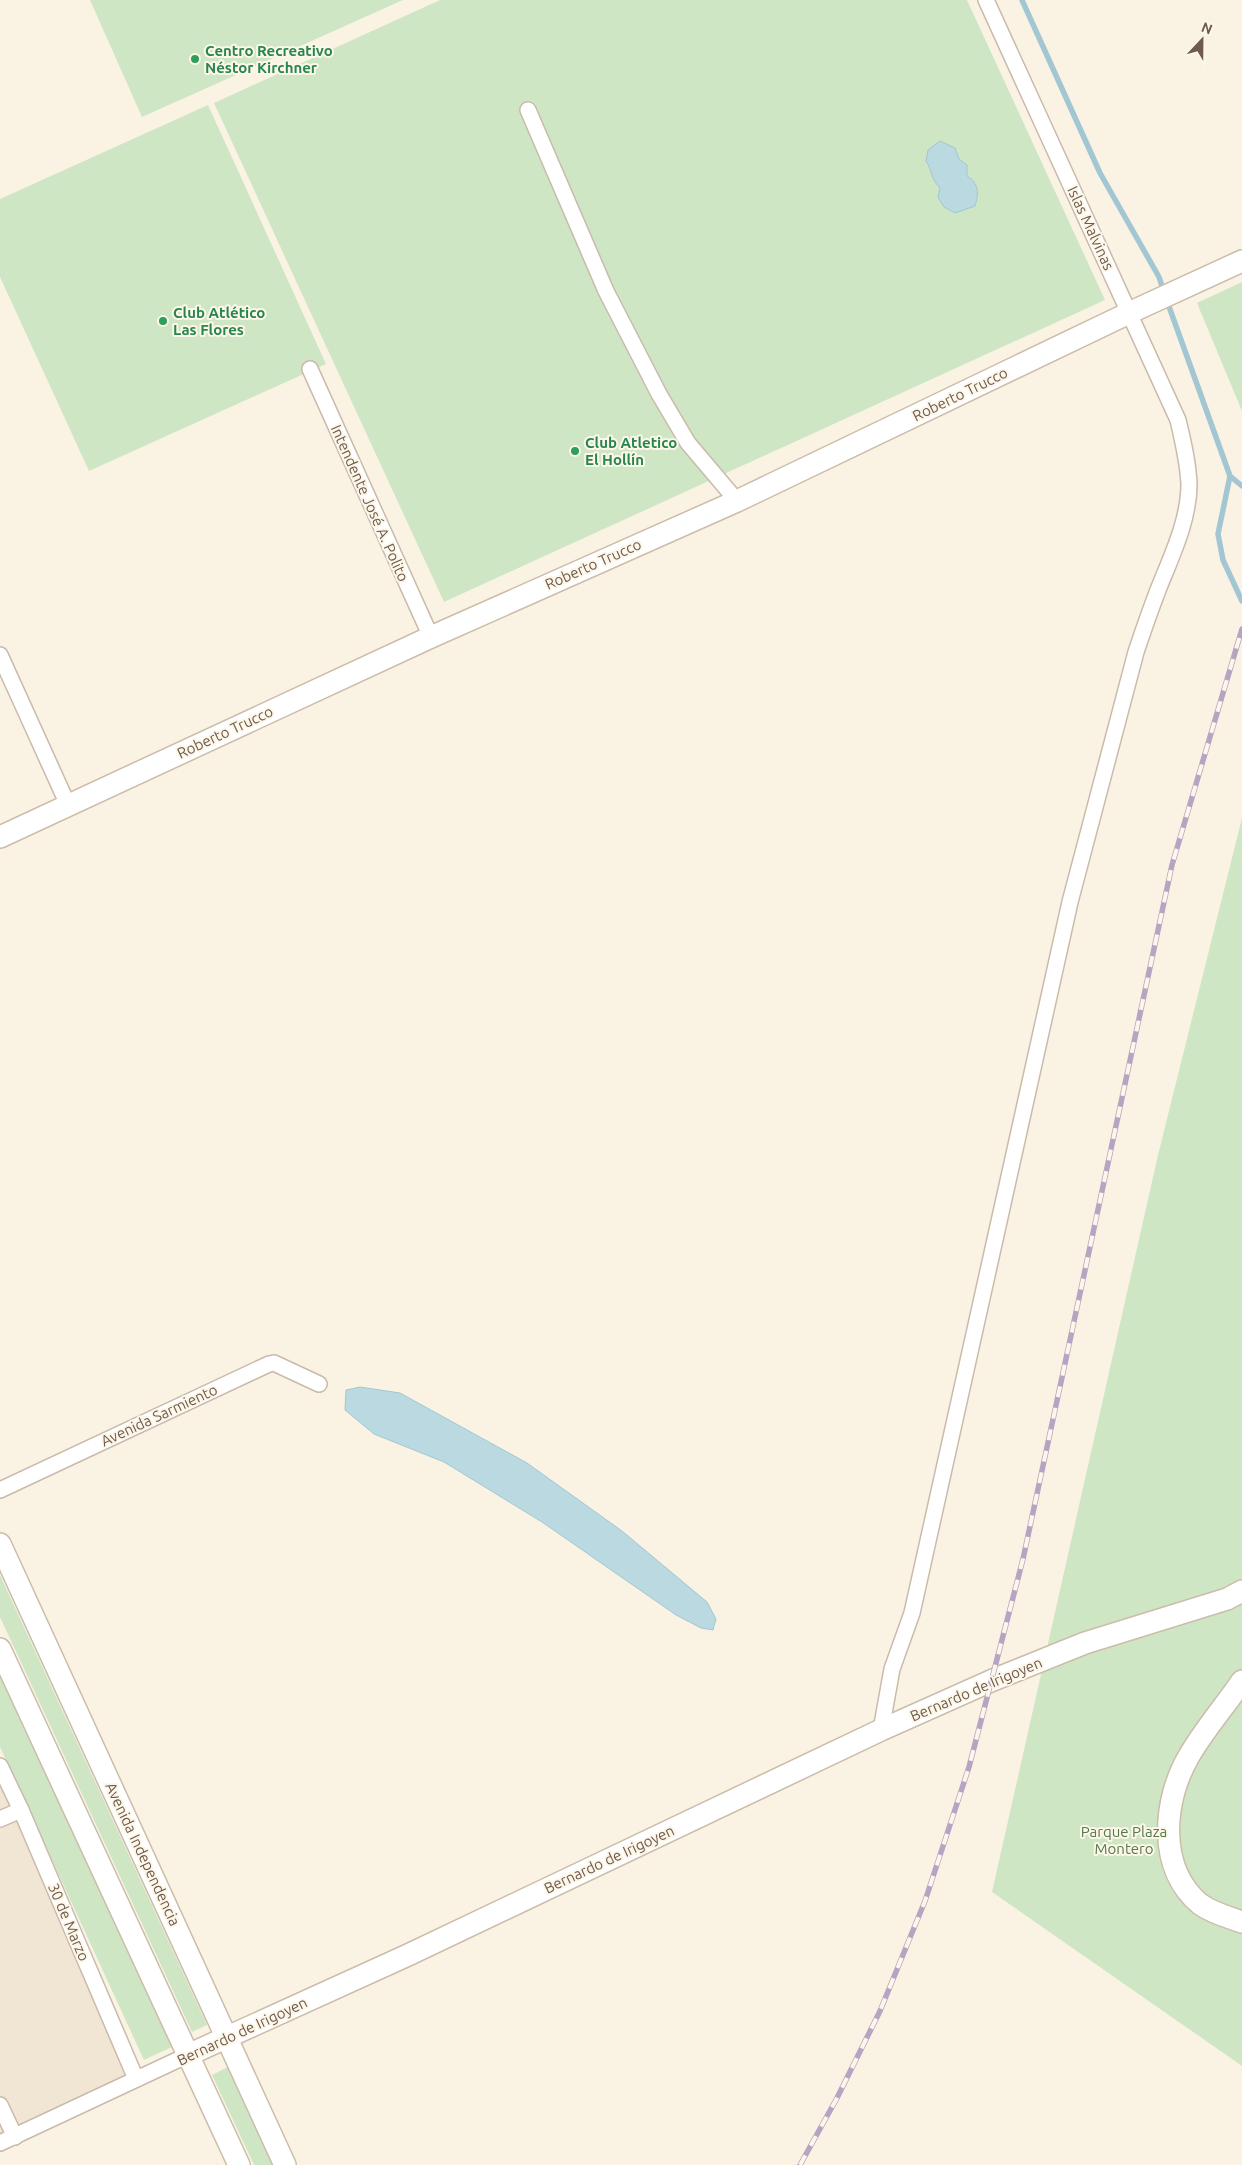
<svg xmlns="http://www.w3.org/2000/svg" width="1242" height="2165" viewBox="0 0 1242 2165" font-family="Ubuntu,sans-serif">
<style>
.residential{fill:#f1e5d3}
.green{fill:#cfe6c4}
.water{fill:#bbd9e1;stroke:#a2c7d2}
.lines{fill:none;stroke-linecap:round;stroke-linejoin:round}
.stream{stroke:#a2c7d2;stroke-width:5.5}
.street-casing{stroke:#c9bbac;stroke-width:18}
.secondary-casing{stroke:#ccbcaa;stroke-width:24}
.street{stroke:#fff;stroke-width:15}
.secondary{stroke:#fff;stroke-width:21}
.rail-casing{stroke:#b6a4c2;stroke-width:5.5}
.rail{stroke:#fdf7ea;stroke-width:4;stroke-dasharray:11;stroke-linecap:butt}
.leisure-dot{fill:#2e9e5b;stroke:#fdf7ea;stroke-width:2}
.labels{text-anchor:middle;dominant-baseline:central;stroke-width:4;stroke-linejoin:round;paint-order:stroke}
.leisure-label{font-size:15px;font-weight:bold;fill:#27864d;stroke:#fdf7ea;text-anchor:start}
.street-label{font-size:15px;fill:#6f5b4c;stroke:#fdf7ea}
.park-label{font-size:15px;fill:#547a48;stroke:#fdf7ea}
</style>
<rect width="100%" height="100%" fill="#faf3e4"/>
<polygon class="residential" points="0,1777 136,2079 0,2143"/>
<g class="green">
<polygon points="90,0 403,0 142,117"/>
<polygon points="440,0 967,0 1105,300 444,602 214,103"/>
<polygon points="208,105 326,364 89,471 0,277 0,199"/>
<polygon points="1242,282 1242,411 1197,303"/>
<polygon points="1242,818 1242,2066 992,1892 1158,1155"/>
<polygon points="0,1575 207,2025 192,2032 0,1617"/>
<polygon points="0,1671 176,2045 144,2060 0,1747"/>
<polygon points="228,2067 273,2165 254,2165 212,2075"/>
</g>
<g class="water">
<path d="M 940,141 L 955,148 L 959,159 L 967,165 L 967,176 C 979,183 979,194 975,206 L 955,213 L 944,207 L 938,197 L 940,188 C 929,176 933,172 926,161 L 928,150 Z"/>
<polygon points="360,1387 400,1393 527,1463 622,1531 707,1602 716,1619 713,1630 701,1628 676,1615 542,1522 444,1462 374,1434 345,1410 346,1390"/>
</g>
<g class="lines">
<g class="stream">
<polyline points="1022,0 1100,173 1159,277 1164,292"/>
<polyline points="1167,301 1230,476 1218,534 1223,560 1242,601"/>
<polyline points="1230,476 1242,486"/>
</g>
<g class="street-casing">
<g id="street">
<polyline points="528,110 606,291 659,394 688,443 737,501"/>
<polyline points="310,369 431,637"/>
<polyline points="0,655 68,805"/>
<polyline points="0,1490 269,1364 274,1363 319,1384"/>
<path d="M 881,1730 L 892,1669 L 912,1613 L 1070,902 L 1136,652 C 1143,631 1150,611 1158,590 C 1171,557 1189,521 1189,484 C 1188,462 1183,441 1178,420 L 986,0"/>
<polyline points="0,1766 21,1810 136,2079"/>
<polyline points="0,1819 21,1810"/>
<polyline points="0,2105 15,2137"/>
<polyline points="0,2143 188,2055"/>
</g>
</g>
<g class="secondary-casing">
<g id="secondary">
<polyline points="0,837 431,637 737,501 1131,312 1242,261"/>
<polyline points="0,1544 285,2165"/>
<polyline points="0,1649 239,2165"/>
<path d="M 1242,1681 C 1225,1706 1204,1730 1189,1756 C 1163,1800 1157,1868 1200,1904 C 1212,1913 1228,1917 1242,1922"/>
<polyline points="188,2055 408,1955 881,1730 993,1680 1085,1643 1227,1599 1242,1591"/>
</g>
</g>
<use href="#street" class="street"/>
<use href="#secondary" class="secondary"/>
<g class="rail-casing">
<polyline id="rail" points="800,2165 837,2098 880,2011 925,1901 969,1767 1023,1559 1172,865 1242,629"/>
</g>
<use href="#rail" class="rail"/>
</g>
<g class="leisure-dot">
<circle cx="195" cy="59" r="5"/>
<circle cx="163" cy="321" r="5"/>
<circle cx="575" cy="451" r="5"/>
</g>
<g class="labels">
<g class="leisure-label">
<text x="205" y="50">Centro Recreativo<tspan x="205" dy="17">Néstor Kirchner</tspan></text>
<text x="173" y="312">Club Atlético<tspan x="173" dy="17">Las Flores</tspan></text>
<text x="585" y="442">Club Atletico<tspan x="585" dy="17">El Hollín</tspan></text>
</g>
<g class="street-label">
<text transform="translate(1091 228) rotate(65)">Islas Malvinas</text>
<text transform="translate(960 394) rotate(-26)">Roberto Trucco</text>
<text transform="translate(370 503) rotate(66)">Intendente José A. Polito</text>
<text transform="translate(593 564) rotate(-24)">Roberto Trucco</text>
<text transform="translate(225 732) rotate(-25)">Roberto Trucco</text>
<text transform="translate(159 1415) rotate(-25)">Avenida Sarmiento</text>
<text transform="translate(976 1689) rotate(-23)">Bernardo de Irigoyen</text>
<text transform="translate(143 1854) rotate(65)">Avenida Independencia</text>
<text transform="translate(609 1859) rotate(-25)">Bernardo de Irigoyen</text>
<text transform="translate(69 1922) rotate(67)">30 de Marzo</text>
<text transform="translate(242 2031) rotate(-25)">Bernardo de Irigoyen</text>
</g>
<g class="park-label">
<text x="1124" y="1831">Parque Plaza<tspan x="1124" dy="17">Montero</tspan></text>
</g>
</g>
<g transform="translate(1202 40) rotate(22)" stroke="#fdf7ea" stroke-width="4" paint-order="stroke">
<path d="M0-4L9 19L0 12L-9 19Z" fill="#6f5b4c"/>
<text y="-8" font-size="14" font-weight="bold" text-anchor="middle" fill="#6f5b4c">N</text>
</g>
</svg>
